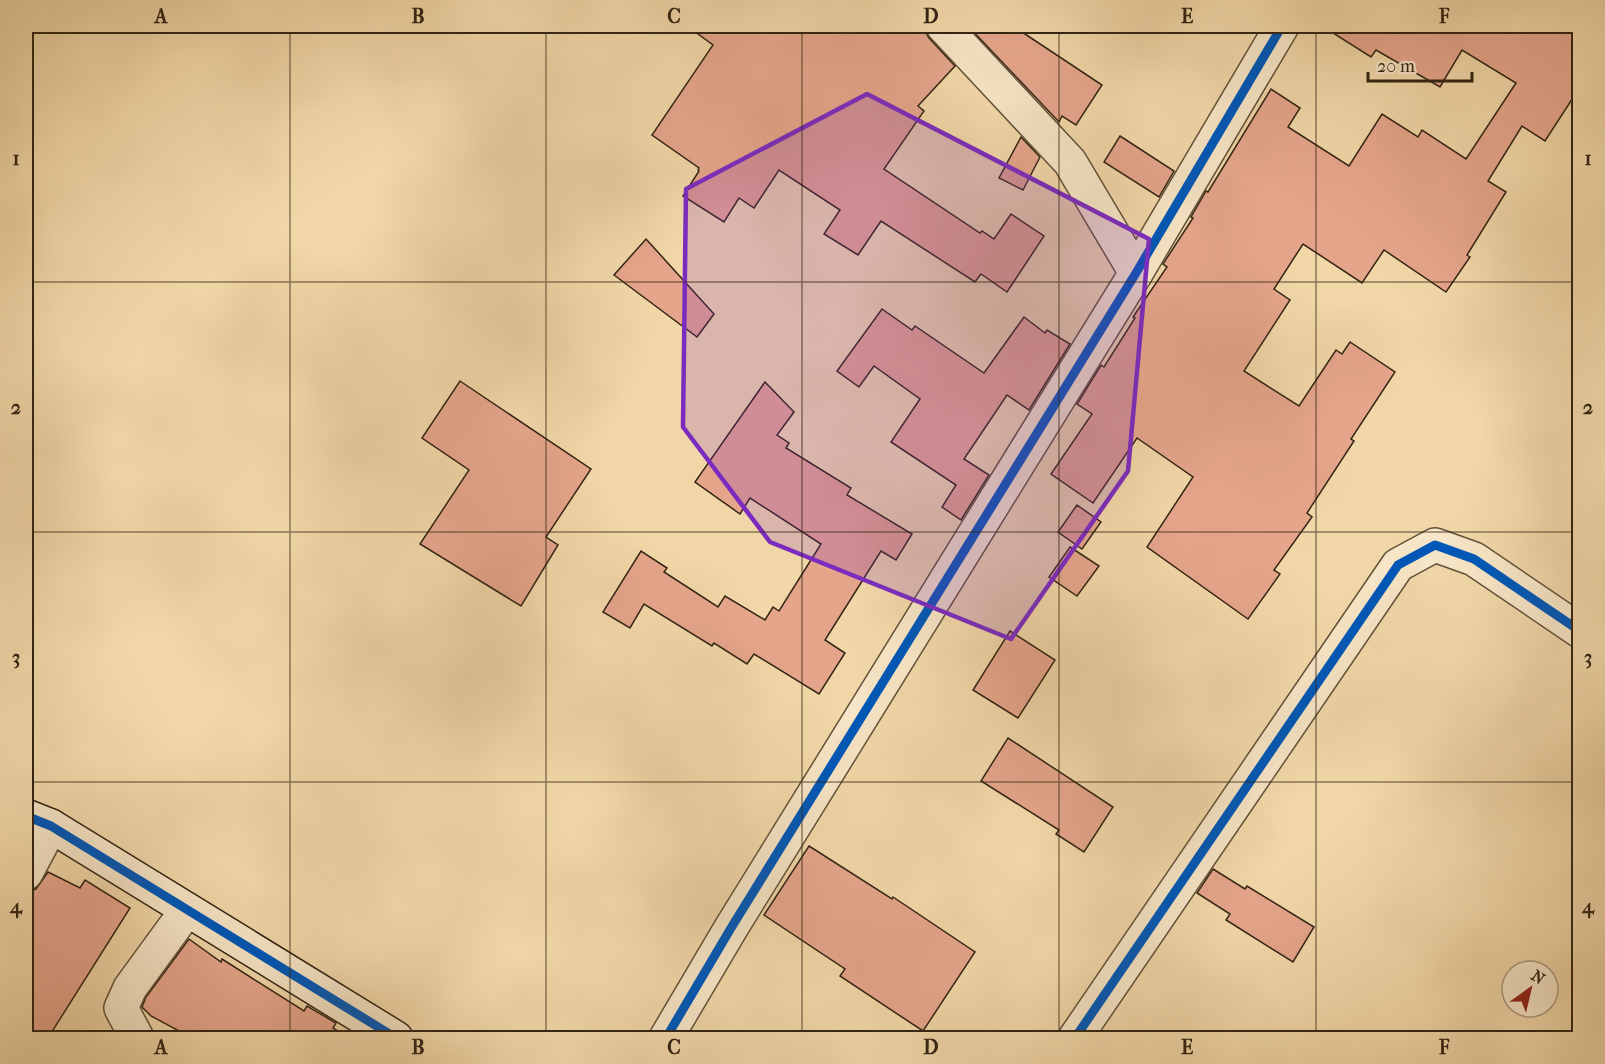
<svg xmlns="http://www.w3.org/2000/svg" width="1605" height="1064" viewBox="0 0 1605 1064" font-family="'IM FELL French Canon',serif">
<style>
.building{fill:#e5a58b;stroke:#322413;stroke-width:1.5}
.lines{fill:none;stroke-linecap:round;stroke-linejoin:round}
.street-casing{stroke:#625138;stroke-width:36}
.secondary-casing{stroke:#322413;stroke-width:36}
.street{stroke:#f6e5c6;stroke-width:33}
.secondary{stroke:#f6e5c6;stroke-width:33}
.cycleway-casing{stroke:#f6e5c6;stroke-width:13}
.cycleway{stroke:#0057b8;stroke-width:9}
.marked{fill:#7b2cbf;fill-opacity:0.2;stroke:#7b2cbf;stroke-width:4.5;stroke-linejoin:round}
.grid{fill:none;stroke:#322413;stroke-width:1.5;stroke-opacity:0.55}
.neatline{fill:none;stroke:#322413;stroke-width:2}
.grid-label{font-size:20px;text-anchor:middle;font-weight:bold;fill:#322413}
</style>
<rect width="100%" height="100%" fill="#f1d7a8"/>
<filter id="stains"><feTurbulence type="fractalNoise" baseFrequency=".00333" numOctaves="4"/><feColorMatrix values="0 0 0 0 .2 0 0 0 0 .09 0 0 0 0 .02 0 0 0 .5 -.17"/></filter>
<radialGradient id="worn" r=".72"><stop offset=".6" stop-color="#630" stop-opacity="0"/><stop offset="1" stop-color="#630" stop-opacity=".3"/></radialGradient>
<g class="building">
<polygon points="687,26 925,26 925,31 929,38 955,66 918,106 924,111 884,169 980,233 982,231 994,239 1011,214 1044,236 1007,292 981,274 975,282 881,221 858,255 824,234 840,210 779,170 754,208 739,198 724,222 683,196 699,171 698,170 699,168 652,135 713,45"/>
<polygon points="968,26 1013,26 1102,85 1076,125 1062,116 1059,122"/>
<polygon points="1322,26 1564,26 1580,35 1580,87 1545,141 1522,126 1488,181 1506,192 1467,255 1470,257 1446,292 1384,250 1362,283 1303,244 1274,289 1290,300 1244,371 1299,406 1336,350 1342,354 1350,342 1395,372 1351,439 1354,441 1307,513 1312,517 1274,570 1280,574 1248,619 1147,547 1193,477 1137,438 1093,503 1051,474 1092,414 1077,404 1101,365 1104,367 1135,318 1133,317 1167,267 1163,264 1193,218 1191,217 1206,191 1208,192 1271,89 1300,108 1288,127 1349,166 1382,114 1418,137 1422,130 1466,159 1516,83 1462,50 1440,87 1376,50 1371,57"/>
<polygon points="1120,136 1174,171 1159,197 1104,162"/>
<polygon points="1021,137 1040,157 1023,190 999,178"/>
<polygon points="646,239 714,314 697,337 614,275"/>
<polygon points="882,309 912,330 915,326 984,373 1024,317 1045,333 1047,330 1070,344 1029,410 1007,395 964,459 989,475 961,520 942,507 956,485 891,442 920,399 874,366 859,387 837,371"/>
<polygon points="460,381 591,469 546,537 558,545 521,606 420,544 469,470 422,438"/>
<polygon points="765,382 794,412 777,435 789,443 786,448 851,488 847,495 912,534 896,560 881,551 825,640 845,653 819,694 754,654 747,664 714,643 712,646 644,604 630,628 603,612 641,551 667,568 664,572 718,607 725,596 765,620 773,607 779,611 821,544 750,498 740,514 695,482"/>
<polygon points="1077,505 1101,522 1082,549 1058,532"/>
<polygon points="1070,547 1099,566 1077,596 1049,577"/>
<polygon points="1010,631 1055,660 1018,718 973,690"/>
<polygon points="1008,738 1113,807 1084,852 1056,834 1059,830 981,781"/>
<polygon points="809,846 892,899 893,897 975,952 923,1031 840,976 845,969 764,915"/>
<polygon points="1213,869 1245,889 1247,886 1314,927 1293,962 1226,920 1230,914 1197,893"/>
<polygon points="48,872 80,888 85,880 130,908 48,1038 26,1038 26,892 36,889"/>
<polygon points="189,939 221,962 222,959 304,1011 307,1006 336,1023 333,1028 349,1038 192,1038 151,1016 142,1007 146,997"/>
</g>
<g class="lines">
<g class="street-casing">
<g id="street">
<polyline points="943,26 1070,162 1136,273"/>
<polyline points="26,873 51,826"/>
<polyline points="137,1038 121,1008 130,988 187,910"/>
<polyline points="666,1038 731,928 1136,273 1282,26"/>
<polyline points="1075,1038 1398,565 1435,545 1474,559 1580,631"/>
</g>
</g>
<g class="secondary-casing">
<polyline id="secondary" points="26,816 51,826 396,1038"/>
</g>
<use href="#street" class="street"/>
<use href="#secondary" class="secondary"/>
<g class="cycleway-casing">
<g id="cycleway">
<polyline points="26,816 51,826 396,1038"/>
<polyline points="666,1038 731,928 1136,273 1282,26"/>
<polyline points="1075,1038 1398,565 1435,545 1474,559 1580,631"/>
</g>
</g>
<use href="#cycleway" class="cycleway"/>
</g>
<path class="marked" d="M 867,94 L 1149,239 L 1128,471 L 1011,639 L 770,542 L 683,427 L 686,189 Z"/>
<path class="grid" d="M 290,26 L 290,1038M 546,26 L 546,1038M 802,26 L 802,1038M 1059,26 L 1059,1038M 1316,26 L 1316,1038M 26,282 L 1580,282M 26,532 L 1580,532M 26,782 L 1580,782"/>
<rect width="1605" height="1064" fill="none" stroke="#f1d7a8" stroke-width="66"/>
<g transform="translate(1530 989) rotate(34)"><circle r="28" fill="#f6e5c6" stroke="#a8987e" stroke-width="1.5"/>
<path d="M0-4.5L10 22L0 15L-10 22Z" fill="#8f2418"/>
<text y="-9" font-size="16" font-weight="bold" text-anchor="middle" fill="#322413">N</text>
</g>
<path d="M1368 72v9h104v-9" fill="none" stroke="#322413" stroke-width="3"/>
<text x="1377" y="72" font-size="18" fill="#322413" stroke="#f6e5c6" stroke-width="4.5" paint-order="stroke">20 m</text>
<rect x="33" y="33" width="1539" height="998" class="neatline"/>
<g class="grid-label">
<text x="161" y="23">A</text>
<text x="418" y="23">B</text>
<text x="674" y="23">C</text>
<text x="931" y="23">D</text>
<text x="1187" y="23">E</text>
<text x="1444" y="23">F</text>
<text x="16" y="165">1</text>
<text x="1588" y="165">1</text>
<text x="16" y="414">2</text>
<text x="1588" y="414">2</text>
<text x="16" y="664">3</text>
<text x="1588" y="664">3</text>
<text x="16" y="913">4</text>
<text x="1588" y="913">4</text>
<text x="161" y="1054">A</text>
<text x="418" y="1054">B</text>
<text x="674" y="1054">C</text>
<text x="931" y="1054">D</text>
<text x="1187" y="1054">E</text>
<text x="1444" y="1054">F</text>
</g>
<rect width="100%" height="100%" filter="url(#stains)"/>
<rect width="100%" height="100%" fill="url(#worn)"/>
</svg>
